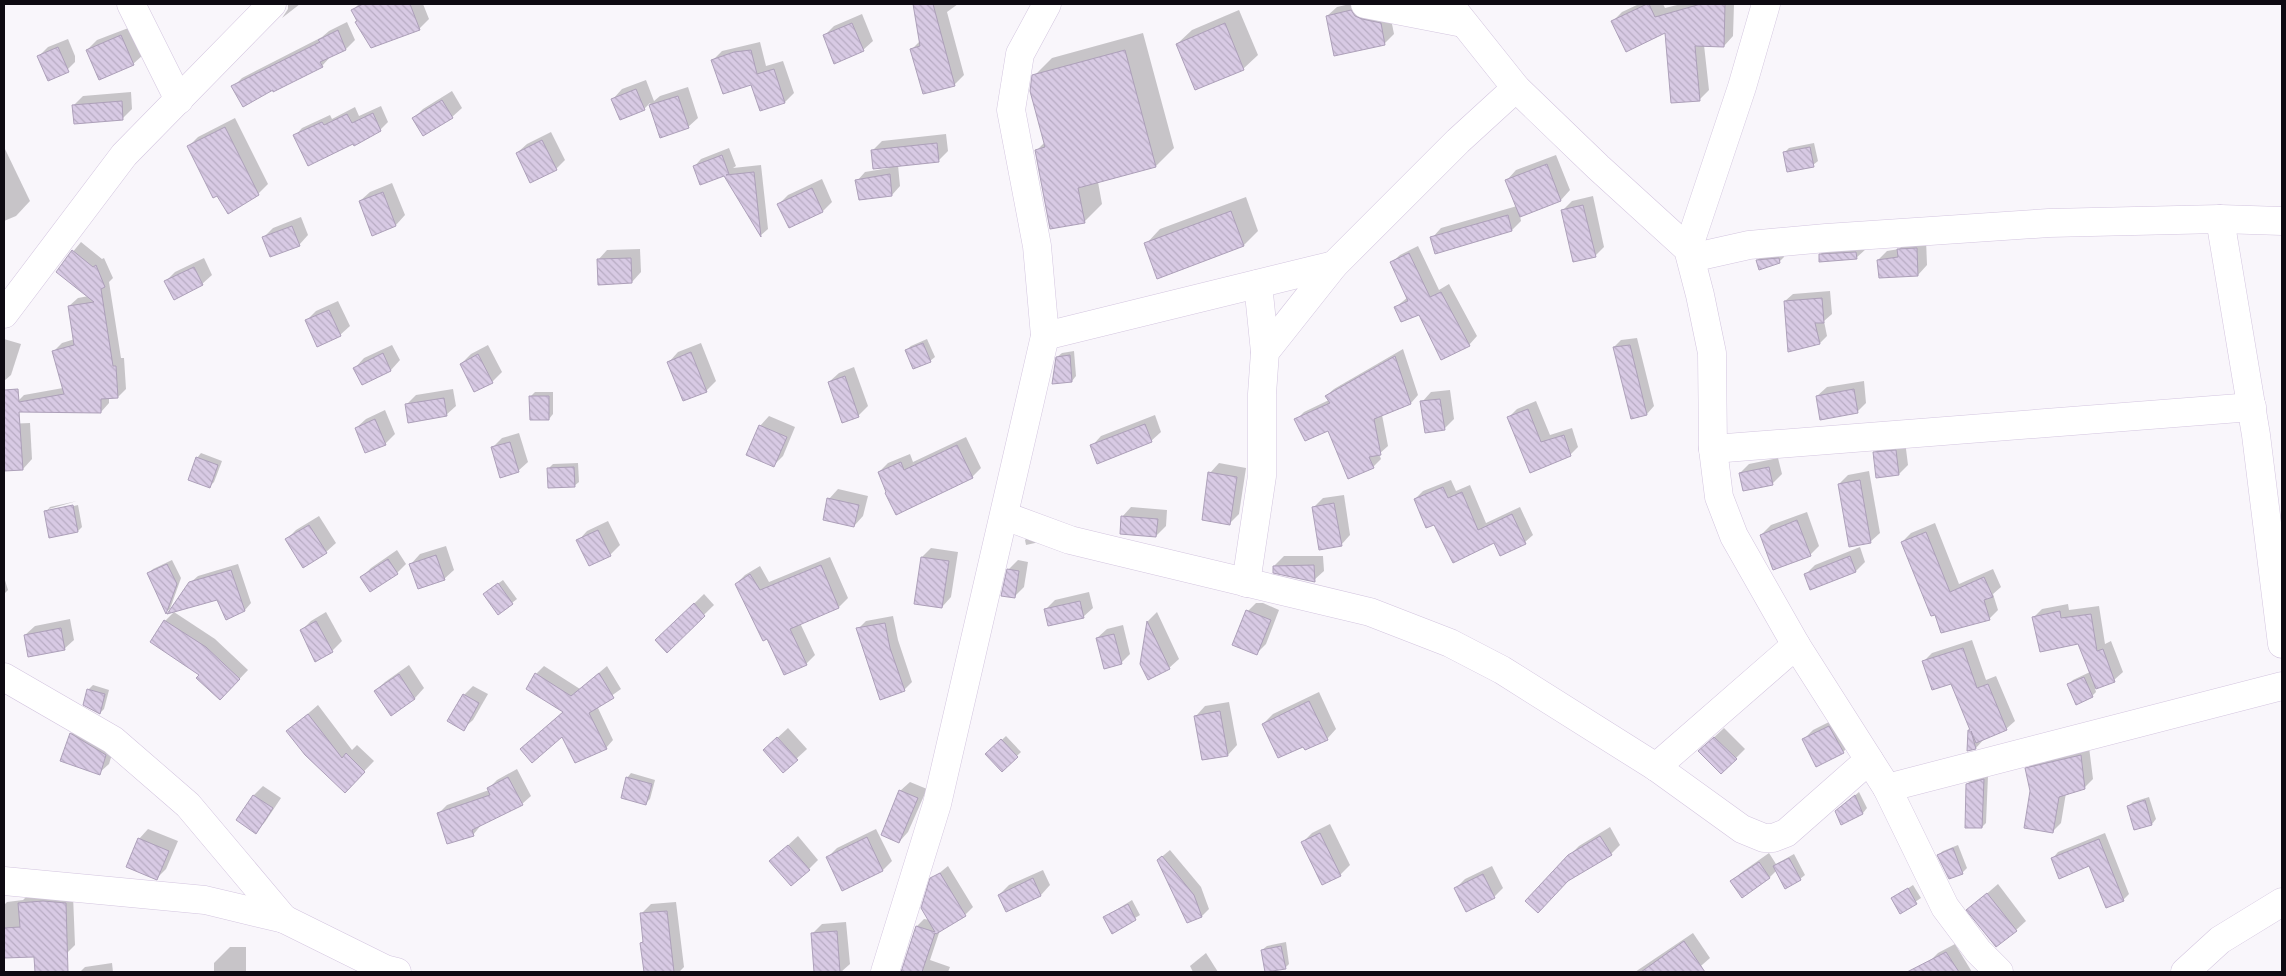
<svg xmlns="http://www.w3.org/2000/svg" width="2286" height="976" viewBox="0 0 2286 976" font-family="'Roboto Condensed',sans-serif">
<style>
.shadow{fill:#0003}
.building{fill:url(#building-back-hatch);stroke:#ada0b9}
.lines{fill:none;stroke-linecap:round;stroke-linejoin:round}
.minor-casing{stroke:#d3c5df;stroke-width:29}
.minor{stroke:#fff;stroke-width:28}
</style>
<defs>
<pattern id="building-back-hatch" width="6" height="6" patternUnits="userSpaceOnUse" patternTransform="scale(1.25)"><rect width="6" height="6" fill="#d8cae4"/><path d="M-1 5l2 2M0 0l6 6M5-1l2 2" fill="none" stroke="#b8acc3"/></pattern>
</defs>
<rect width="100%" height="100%" fill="#f9f6fb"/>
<g class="shadow">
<polygon points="288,4 300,4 282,18 288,9"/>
<polygon points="359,4 423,4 429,19 419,29 358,21 353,10"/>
<polygon points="915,4 958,4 947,12 964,75 954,85 912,49 921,40"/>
<polygon points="1350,4 1362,4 1390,14 1394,34 1385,43 1335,54 1327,16 1337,7"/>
<polygon points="1639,4 1663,4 1665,8 1681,4 1734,4 1733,36 1724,46 1704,45 1709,90 1699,100 1666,31 1612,22 1622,12"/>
<polygon points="1239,10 1258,55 1243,69 1177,44 1192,30"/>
<polygon points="862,14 873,41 863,50 824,36 834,26"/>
<polygon points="347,22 355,40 346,49 331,56 322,66 274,88 233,87 242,78 322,37 329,31"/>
<polygon points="131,27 143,55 133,64 87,50 97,40"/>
<polygon points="1143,33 1174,148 1156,166 1098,182 1102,204 1084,222 1036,151 1045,142 1034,76 1052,58"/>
<polygon points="68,39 75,56 75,62 65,72 38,57 48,47"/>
<polygon points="760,42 766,66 783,61 794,93 785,102 760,110 752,84 713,60 722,51"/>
<polygon points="646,80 654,101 660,96 688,87 698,118 688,127 660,136 650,103 644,109 613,99 622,89"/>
<polygon points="452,91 462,108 452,117 414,118 423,109"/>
<polygon points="131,92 132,109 123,118 73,106 83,96"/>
<polygon points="381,106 388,122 380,130 355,144 295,136 302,128 330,115 332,119 355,107 359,116"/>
<polygon points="235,118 268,184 258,194 189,146 198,137"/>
<polygon points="551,132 565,160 556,169 517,153 527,144"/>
<polygon points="946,134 948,151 939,160 898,165 900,186 892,195 857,181 865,172 889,168 872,151 882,141"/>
<polygon points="1814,143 1818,161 1813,165 1784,153 1789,148"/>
<polygon points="4,147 30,201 16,216 4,221"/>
<polygon points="729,148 736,166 733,168 761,165 768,229 761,235 724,175 694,167 701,159"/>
<polygon points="1556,155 1570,190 1561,200 1520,216 1521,221 1512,230 1432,238 1441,228 1517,206 1507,180 1516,170"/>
<polygon points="822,179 832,202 823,211 779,204 788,195"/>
<polygon points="392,183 405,215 396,225 373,234 360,201 370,192"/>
<polygon points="1593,196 1604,247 1595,256 1563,210 1572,201"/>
<polygon points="1246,197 1258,231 1244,245 1158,277 1146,244 1160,229"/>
<polygon points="301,217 308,235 299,245 263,238 273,228"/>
<polygon points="1926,239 1927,265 1918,275 1878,260 1887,251 1899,249 1908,240"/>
<polygon points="81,242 102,259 104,258 113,278 109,282 121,358 124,358 126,389 118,397 109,398 109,403 101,412 15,404 24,395 63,388 54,351 62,343 75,339 69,306 78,298 89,296 57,271"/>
<polygon points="1829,245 1866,249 1856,258 1820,255"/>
<polygon points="1418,246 1439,290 1449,284 1477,336 1469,345 1419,313 1396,307 1408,297 1391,263 1400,255"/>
<polygon points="640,249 641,272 632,282 598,260 607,250"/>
<polygon points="1783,254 1784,257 1779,262 1757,260 1762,256"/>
<polygon points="204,258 212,275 202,284 166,281 175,272"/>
<polygon points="1830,291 1832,314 1824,321 1827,336 1820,343 1785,301 1793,294"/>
<polygon points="338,301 350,326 340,335 307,320 316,311"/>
<polygon points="1637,338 1654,406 1647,414 1614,347 1621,340"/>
<polygon points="4,339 21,344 11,375 4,381"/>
<polygon points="927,339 935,357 930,361 906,350 911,346"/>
<polygon points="701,343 716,381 706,391 684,400 669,362 678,352"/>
<polygon points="392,345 400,360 391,370 362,383 355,368 364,358"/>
<polygon points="488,345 502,372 492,382 475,390 461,364 471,354"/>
<polygon points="1403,349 1418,395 1411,403 1382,415 1388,446 1379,454 1381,459 1373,467 1328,429 1296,420 1304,412 1329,400 1326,396 1334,389"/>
<polygon points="1074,351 1076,376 1072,381 1057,357 1062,353"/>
<polygon points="854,367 868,406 858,416 829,382 839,373"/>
<polygon points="1864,381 1866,403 1857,412 1817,396 1827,387"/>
<polygon points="453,389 456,406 446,415 406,405 416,395"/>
<polygon points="1450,390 1454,419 1444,429 1422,402 1431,392"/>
<polygon points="535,392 553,392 553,414 549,419 530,397"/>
<polygon points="1536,401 1550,435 1572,428 1578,447 1570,455 1531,471 1509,417 1517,409"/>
<polygon points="385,410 395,434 385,444 356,428 366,419"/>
<polygon points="1155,415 1161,432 1151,441 1092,446 1101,436"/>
<polygon points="769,416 795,427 783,456 774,465 760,426"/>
<polygon points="30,423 32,459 23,469 4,470 4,427 6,424"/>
<polygon points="519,433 528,462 518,471 493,447 502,438"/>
<polygon points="966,437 981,468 972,477 888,491 879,472 888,463 910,454 913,462"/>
<polygon points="1905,441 1908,465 1899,474 1874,453 1884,443"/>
<polygon points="201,453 222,461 214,482 210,486 197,458"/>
<polygon points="1778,458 1782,474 1772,484 1740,473 1749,464"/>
<polygon points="578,463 579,482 574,486 549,468 553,464"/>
<polygon points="1219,463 1246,468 1239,514 1230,523 1210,473"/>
<polygon points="1869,471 1880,533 1870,542 1839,484 1848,475"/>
<polygon points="1451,480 1456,491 1470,485 1486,523 1520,507 1533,535 1525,542 1501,554 1495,542 1434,524 1415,499 1423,491"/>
<polygon points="838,489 868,496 863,516 854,526 829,499"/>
<polygon points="1344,495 1350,535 1341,545 1314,507 1323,498"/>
<polygon points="77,501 49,509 49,512 78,505 82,527 78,531 50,536 46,512 50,507"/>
<polygon points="1131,507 1167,510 1166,526 1156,536 1122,517"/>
<polygon points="1807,512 1819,546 1810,555 1761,535 1771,525"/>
<polygon points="319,516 336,543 326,552 304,566 287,539 296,530"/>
<polygon points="608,521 620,545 610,555 578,541 587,531"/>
<polygon points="1935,523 1959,584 1993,569 2001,587 1993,594 1998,610 1989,619 1936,613 1902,542 1911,533"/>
<polygon points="1029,536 1039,539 1035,543 1026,545 1025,540"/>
<polygon points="446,546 454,570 444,579 411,564 420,554"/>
<polygon points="1860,547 1865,562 1856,571 1811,589 1806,574 1815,565"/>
<polygon points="931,548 958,552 951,597 942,607 922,557"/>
<polygon points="397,550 406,564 397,573 362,577 371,568"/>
<polygon points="1284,556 1323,556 1324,571 1314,580 1274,566"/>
<polygon points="830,557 848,598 839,607 800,623 815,655 806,664 768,637 736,584 745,575 760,566 769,582"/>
<polygon points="172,560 181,578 170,609 166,612 149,573 153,569"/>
<polygon points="1018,560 1028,562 1024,587 1015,596 1008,570"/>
<polygon points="238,564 251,603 245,610 227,618 217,599 190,583 198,576"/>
<polygon points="4,577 8,590 4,594"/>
<polygon points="503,580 517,599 499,613 489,590"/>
<polygon points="1089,592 1093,608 1083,617 1046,609 1055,600"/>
<polygon points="704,594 714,605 667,651 657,640"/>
<polygon points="1256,603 1263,603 1279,610 1266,644 1257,653 1246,613"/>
<polygon points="2068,604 2069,610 2099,606 2105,644 2111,641 2123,672 2114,680 2095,688 2096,692 2092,696 2069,684 2073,680 2090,672 2079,643 2034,617 2042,609"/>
<polygon points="174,612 215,639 248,670 229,690 152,642 165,621"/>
<polygon points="326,612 342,641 332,651 316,660 302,630 311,621"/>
<polygon points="1157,612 1179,659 1169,668 1141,664 1148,621"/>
<polygon points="893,616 898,640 912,682 904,690 858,629 866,621"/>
<polygon points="70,619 74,640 64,649 25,635 35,626"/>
<polygon points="1123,625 1130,654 1121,663 1097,638 1107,629"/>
<polygon points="1972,640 1986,680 1996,676 2015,721 2006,729 1984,739 1976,748 1968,750 1969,731 1971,728 1952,682 1924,661 1932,653"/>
<polygon points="409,665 424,688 415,698 391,714 375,691 385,682"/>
<polygon points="544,666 580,689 607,666 621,689 597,706 613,740 606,748 563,735 529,742 564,711 536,674"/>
<polygon points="93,685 109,690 104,709 100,713 88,690"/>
<polygon points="473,686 488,694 473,720 463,729 464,695"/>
<polygon points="1319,692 1336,729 1327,739 1304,745 1263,724 1273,714"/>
<polygon points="1229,702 1237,745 1228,755 1196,716 1205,706"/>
<polygon points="318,705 352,750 357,745 374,761 345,791 288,731"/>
<polygon points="1839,717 1852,743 1843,752 1804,739 1813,730"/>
<polygon points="80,724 115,745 109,764 99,773 71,734"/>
<polygon points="788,728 807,749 783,771 774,741"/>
<polygon points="1724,728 1745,749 1721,773 1709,742"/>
<polygon points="1006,736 1021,752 1002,770 987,754"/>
<polygon points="2089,747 2093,779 2084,788 2066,793 2061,823 2052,832 2031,791 2027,769 2035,760"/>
<polygon points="517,769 531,796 522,804 481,825 473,835 439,813 447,805 489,790 488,789 497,780"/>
<polygon points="631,773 655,780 650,799 646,803 627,778"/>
<polygon points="1988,776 1986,823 1982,827 1967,784 1972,780"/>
<polygon points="910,782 927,789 908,832 899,842 900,791"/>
<polygon points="263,786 281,798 265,822 256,832 238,820 254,795"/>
<polygon points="1859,792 1867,808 1863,813 1841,823 1841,807"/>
<polygon points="2149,797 2156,819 2152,824 2135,829 2128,806 2133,802"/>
<polygon points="1330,824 1350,865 1340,875 1303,842 1312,833"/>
<polygon points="1610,827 1620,845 1611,854 1569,856 1579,846"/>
<polygon points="148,829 178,841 166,869 157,878 139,839"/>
<polygon points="876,829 892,861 883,870 843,890 827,858 837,848"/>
<polygon points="2105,833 2129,894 2123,900 2090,865 2052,859 2058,852"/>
<polygon points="798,836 818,860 809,869 771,861"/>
<polygon points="1958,845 1967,868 1962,873 1938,855 1943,851"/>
<polygon points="1170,850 1201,887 1209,909 1202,916 1158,860"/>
<polygon points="1769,853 1776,864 1794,854 1805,875 1800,879 1777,870 1769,878 1732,881 1742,872"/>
<polygon points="948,866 973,907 965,915 940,930 930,960 950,967 948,972 902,972 917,926 924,919 930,920 932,879"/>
<polygon points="1492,866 1503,888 1494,897 1456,888 1465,879"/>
<polygon points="1043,870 1050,885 1041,895 1007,911 999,895 1009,885"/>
<polygon points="1998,884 2026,921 2016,930 1968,910"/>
<polygon points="1913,885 1921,898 1900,912 1892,899"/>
<polygon points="28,895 73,895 75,945 67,953 4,957 4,905 7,902 23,900"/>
<polygon points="1132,900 1140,915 1112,932 1105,917"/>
<polygon points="676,902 684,967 679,972 645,972 641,943 644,940 641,914 651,904"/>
<polygon points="846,922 850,964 841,972 815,972 812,934 822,924"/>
<polygon points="1693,933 1710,958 1694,972 1635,972"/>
<polygon points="1286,942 1289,964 1285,968 1262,950 1267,946"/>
<polygon points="1955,944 1972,972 1935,972 1930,961 1938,953"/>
<polygon points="230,947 246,947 246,972 214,972 214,963"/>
<polygon points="1206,953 1218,972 1193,972 1190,966"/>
<polygon points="112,963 113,972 80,972 85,967"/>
</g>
<g class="building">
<polygon points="363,4 410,4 420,30 371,48 355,22 357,21 351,10"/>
<polygon points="913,4 933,4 955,86 923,94 910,49 920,46"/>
<polygon points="1647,4 1649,4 1655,17 1701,4 1725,4 1724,47 1695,46 1700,101 1671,103 1665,33 1626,52 1611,21"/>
<polygon points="1351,10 1355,16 1362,19 1381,23 1385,45 1334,56 1326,16"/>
<polygon points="852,23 864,51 834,64 823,35"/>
<polygon points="1225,23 1244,70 1195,90 1176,44"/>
<polygon points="338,30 346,50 320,62 323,67 273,92 273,90 243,107 231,86 320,42 318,40"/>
<polygon points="121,35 134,65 99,80 86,50"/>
<polygon points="58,47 69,72 48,81 37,56"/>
<polygon points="751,50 757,74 774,69 785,103 760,111 751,85 723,94 711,60 734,52"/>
<polygon points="1125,50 1156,167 1078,188 1085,223 1050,229 1035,150 1045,147 1030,91 1032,75"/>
<polygon points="636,89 645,110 620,120 611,99"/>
<polygon points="678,96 689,128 660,138 649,105"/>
<polygon points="442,100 453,118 423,136 412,118"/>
<polygon points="122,101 123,120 74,124 72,105"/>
<polygon points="373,113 381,131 354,146 353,144 308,166 293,135 322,122 324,125 347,114 352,123"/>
<polygon points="225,127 259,195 228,214 217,196 213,198 187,146"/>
<polygon points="542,140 557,170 530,183 516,153"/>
<polygon points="937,143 939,162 873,169 871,150"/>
<polygon points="1810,147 1814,167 1787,172 1783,152"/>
<polygon points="722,155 729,174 726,175 754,172 761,237 724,176 700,185 693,166"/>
<polygon points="1547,164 1561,201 1520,217 1505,180"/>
<polygon points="890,174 892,196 859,200 855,180"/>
<polygon points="812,188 823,212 789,228 777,204"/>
<polygon points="383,192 396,226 372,236 359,201"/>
<polygon points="1583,205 1596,257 1573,262 1561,210"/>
<polygon points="1231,211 1244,246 1157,279 1144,243"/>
<polygon points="1508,215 1512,231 1435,254 1430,237"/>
<polygon points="292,226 300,246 270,257 262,237"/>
<polygon points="1917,248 1918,276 1879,278 1877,260 1898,257 1897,249"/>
<polygon points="72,250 93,267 96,265 105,287 101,289 113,366 116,366 118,398 101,399 101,413 19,412 23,470 4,471 4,390 18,389 19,402 64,394 52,351 74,345 68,306 94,302 56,272"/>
<polygon points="1856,252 1857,259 1819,262 1819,254"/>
<polygon points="1409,253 1430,297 1441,292 1470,346 1441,360 1419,315 1401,322 1394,307 1408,301 1390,262"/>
<polygon points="631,258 632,283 598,285 597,259"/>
<polygon points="1779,258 1780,263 1759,270 1756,260"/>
<polygon points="194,267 203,285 174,300 164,281"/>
<polygon points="1822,298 1824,323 1815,323 1820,344 1788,352 1784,301"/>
<polygon points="329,310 341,336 317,347 305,320"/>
<polygon points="923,343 931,362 913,369 905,350"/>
<polygon points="1630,345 1647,415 1631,419 1613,347"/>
<polygon points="691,352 707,392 683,401 667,362"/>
<polygon points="383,353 391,371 362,385 353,368"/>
<polygon points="478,354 493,383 474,392 460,364"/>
<polygon points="1070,355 1072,382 1052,384 1056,357"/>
<polygon points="1395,356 1411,404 1374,419 1381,455 1369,457 1374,468 1348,479 1328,431 1305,441 1294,419 1330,403 1325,396"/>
<polygon points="845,376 859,417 842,423 828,382"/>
<polygon points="1854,389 1858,413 1820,420 1816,396"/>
<polygon points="529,396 549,396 549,420 530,420"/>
<polygon points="444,398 447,416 408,423 405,404"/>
<polygon points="1440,399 1445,430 1425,433 1420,401"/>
<polygon points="1528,409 1541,442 1564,435 1571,456 1530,473 1507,417"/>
<polygon points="375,419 386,445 365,453 355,428"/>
<polygon points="1145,424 1152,442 1097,464 1090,445"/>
<polygon points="759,425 787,437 774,467 746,455"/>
<polygon points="510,442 519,472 500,478 491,447"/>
<polygon points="957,445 973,478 896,515 885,493 886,492 878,472 901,462 904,470"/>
<polygon points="1896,450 1899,475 1876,478 1873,452"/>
<polygon points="196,457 218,465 210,488 188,480"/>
<polygon points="574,467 575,487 548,488 547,468"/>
<polygon points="1769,467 1773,485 1743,491 1739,473"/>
<polygon points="1208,472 1237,477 1230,525 1202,520"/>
<polygon points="1860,480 1871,543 1849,547 1838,484"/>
<polygon points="1443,487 1448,498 1462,492 1478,530 1512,514 1526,544 1500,556 1494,543 1453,563 1434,525 1426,528 1414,499"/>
<polygon points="827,498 859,505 854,527 823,520"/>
<polygon points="1334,503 1342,546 1319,550 1312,507"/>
<polygon points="73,505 78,532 49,538 44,511"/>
<polygon points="1121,516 1158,519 1156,537 1120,534"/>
<polygon points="1797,520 1811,556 1773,570 1760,535"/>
<polygon points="309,525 327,553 303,568 285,539"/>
<polygon points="598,530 611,556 589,566 576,540"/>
<polygon points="1926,532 1950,592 1984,577 1993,597 1984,600 1990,620 1941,633 1935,615 1931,616 1901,542"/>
<polygon points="436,555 445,580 418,589 409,564"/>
<polygon points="1850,556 1856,572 1810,590 1804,574"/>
<polygon points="921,557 949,561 942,608 914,604"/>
<polygon points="388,559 398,574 370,592 360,577"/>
<polygon points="167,564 177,584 166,614 147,573"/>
<polygon points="821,565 839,608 790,629 807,665 784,675 767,639 763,641 735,584 750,574 760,590"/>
<polygon points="1314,565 1315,582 1273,573 1273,566"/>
<polygon points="1007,569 1019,571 1015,598 1001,596"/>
<polygon points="231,570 245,611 226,620 217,600 167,614 189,582"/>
<polygon points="498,583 513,604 498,615 483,594"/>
<polygon points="1080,601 1084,618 1048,626 1044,609"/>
<polygon points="694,603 705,616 667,653 655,640"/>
<polygon points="1246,610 1271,620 1257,655 1232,645"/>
<polygon points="2060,611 2061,618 2091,614 2097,651 2103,649 2115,682 2096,689 2078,644 2040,652 2032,617"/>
<polygon points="164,620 206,647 240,679 220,700 196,678 199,675 150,642"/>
<polygon points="316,621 333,652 315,662 300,630"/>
<polygon points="1147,621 1170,669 1148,680 1140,664"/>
<polygon points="885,623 890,648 905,691 880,700 856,628"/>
<polygon points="61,628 65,650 28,657 24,635"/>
<polygon points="1114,634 1122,664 1104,669 1096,638"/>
<polygon points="1963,648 1977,688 1988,684 2007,730 1976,743 1971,731 1976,749 1967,751 1968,730 1970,730 1951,684 1932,690 1922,661"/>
<polygon points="535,673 571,696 599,673 614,698 589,713 607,749 575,763 562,737 532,763 520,749 563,712 526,689"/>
<polygon points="399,674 415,699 391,716 374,691"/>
<polygon points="2084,677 2093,697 2076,705 2067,684"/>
<polygon points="87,689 105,694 100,714 83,705"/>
<polygon points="463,694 479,703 464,731 447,721"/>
<polygon points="1309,701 1328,740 1305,750 1303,747 1278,758 1262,724"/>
<polygon points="1220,711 1228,756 1202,760 1194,716"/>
<polygon points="308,714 342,758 346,753 365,772 345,793 305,755 286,731"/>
<polygon points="1829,726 1844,753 1816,767 1802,739"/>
<polygon points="70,733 106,755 100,775 60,761"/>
<polygon points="777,737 798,760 783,773 763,750"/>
<polygon points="1714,737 1737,759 1721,774 1698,751"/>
<polygon points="1001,739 1018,757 1002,772 985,754"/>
<polygon points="2081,755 2085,789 2059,797 2053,833 2024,828 2030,791 2025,768"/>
<polygon points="508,777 523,805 472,830 474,836 447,844 437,813 490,795 487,788"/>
<polygon points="626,777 652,784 646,805 621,798"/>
<polygon points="1984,779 1982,828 1965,828 1966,784"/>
<polygon points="899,790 918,798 899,843 881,835"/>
<polygon points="253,795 273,808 256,834 236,820"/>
<polygon points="1855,795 1863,814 1841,825 1835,811"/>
<polygon points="2145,800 2152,825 2134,830 2127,806"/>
<polygon points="1320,833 1341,876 1322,885 1301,842"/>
<polygon points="1600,836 1612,855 1568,881 1538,913 1525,901 1568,855"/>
<polygon points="867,837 883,871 842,891 826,857"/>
<polygon points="138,838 169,851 157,880 126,867"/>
<polygon points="2099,839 2124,901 2106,908 2089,866 2059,879 2051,858"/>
<polygon points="788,845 810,870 791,886 769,861"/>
<polygon points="1953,848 1963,874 1949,879 1937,855"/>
<polygon points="1162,856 1194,895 1202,917 1187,923 1157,860"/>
<polygon points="1789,858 1801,880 1785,889 1773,866"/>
<polygon points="1759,862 1770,878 1742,898 1730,881"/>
<polygon points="940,873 966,916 936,934 935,933 922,972 901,972 916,926 935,932 921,908 930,878"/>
<polygon points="1483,874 1495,898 1466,912 1454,888"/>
<polygon points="1033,878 1041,896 1006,912 998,895"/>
<polygon points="1908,888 1917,904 1900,914 1891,898"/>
<polygon points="1987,893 2017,931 1996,947 1966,910"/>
<polygon points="43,901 66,903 68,972 35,972 34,957 4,958 4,928 20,927 18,903"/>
<polygon points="1128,904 1136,920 1112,934 1103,917"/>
<polygon points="667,911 674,972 644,972 640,943 643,942 640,913"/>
<polygon points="837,931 840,972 814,972 811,933"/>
<polygon points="1684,941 1705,972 1641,972"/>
<polygon points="1281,946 1286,969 1265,972 1261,950"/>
<polygon points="1946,952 1959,972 1907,972"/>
</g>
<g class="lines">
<g class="minor-casing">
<g id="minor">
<polyline points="131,4 179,100"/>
<polyline points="1365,4 1463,23"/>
<polyline points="1449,4 1516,88 1598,167 1688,249 1700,295 1712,353 1713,449 1719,497 1734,536 1796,645 1887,788 1945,907 1978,951 1999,972"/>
<polyline points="2220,219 2256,435 2282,644"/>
<polyline points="1688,249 1742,87 1766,4"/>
<polyline points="1691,258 1749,245 1826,238 2049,223 2220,219 2282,221"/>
<polyline points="1258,284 1265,352"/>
<polyline points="4,314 124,155 272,4"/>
<polyline points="1045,336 1334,265"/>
<polyline points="1713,449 2252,407"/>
<polyline points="1005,516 1070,540 1103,548 1370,612 1450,643 1502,670 1656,767 1742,829 1764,838 1773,838 1786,833 1869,760"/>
<polyline points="1246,583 1262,476 1262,394 1265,352 1334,265 1458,141 1516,88"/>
<polyline points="4,677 113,740 188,805 284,919"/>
<polyline points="1656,767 1796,645"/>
<polyline points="1887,788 2282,686"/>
<polyline points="4,881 205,900 284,919 385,969 397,972"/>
<polyline points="885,972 937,804 1045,336 1037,246 1011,110 1020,54 1047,4"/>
<polyline points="2185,972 2220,940 2282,902"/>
</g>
</g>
<use href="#minor" class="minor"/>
</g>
<rect width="2286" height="976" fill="none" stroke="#0e0a12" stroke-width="10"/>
</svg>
